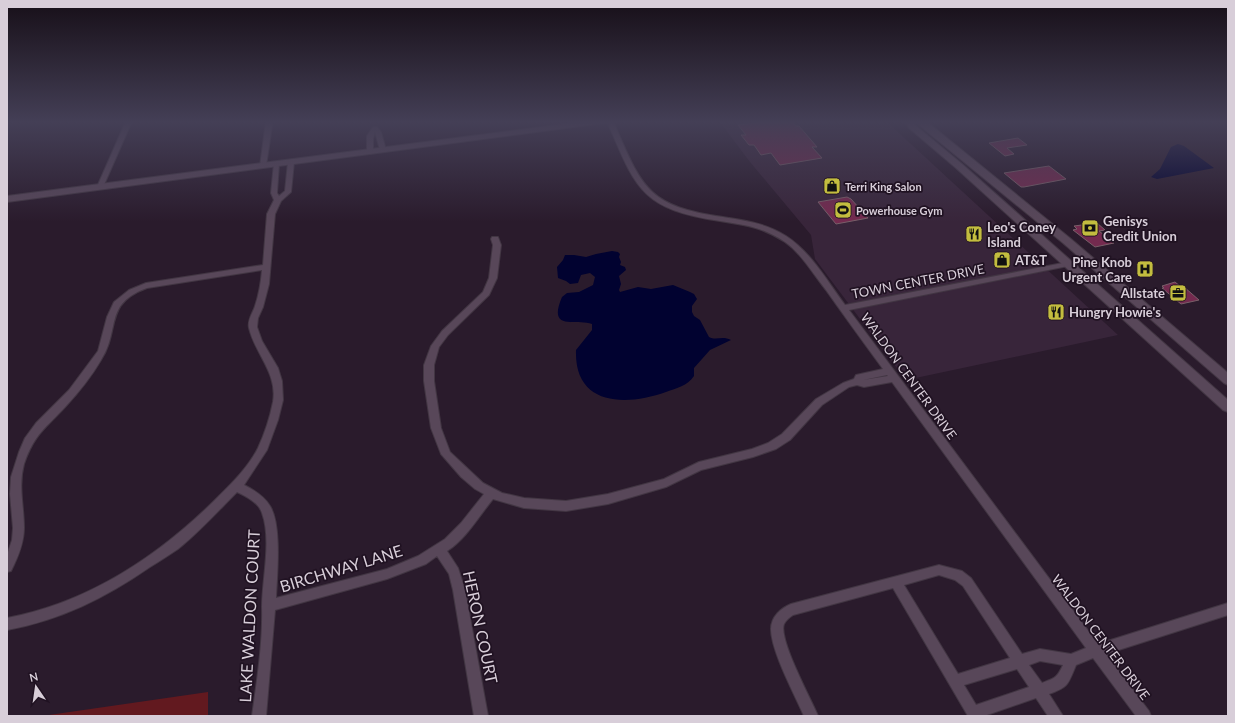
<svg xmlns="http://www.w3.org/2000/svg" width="1235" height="723" viewBox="0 0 1235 723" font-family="Lato,sans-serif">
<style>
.built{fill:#38253a}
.green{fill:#62191f}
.water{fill:#010230}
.building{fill:#742a4f;stroke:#795f69}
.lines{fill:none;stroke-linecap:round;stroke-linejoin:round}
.street-casing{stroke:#423643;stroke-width:2}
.secondary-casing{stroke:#423643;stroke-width:2}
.street{fill:#584759;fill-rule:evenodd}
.secondary{fill:#584759;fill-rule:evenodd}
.labels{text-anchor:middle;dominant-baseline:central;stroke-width:3.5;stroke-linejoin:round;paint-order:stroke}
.far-poi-label{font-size:11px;font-weight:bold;fill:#d8ced9;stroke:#201222;text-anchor:start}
.poi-label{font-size:13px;font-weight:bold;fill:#d8ced9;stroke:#201222;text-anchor:start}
.street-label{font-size:13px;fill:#d8ced9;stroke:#201222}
.near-street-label{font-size:16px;fill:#d8ced9;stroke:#201222}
</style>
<rect width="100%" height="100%" fill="#2a1b2c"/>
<polygon class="built" points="719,121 886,121 1118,335 906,380 815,259 811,235 750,162"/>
<polygon class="green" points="208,692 208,716 42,716"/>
<g class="water">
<polygon points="1178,144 1184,146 1214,168 1157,179 1151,177 1160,169 1171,147"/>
<path d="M 612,251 L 618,252 L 620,254 L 619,257 L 621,262 L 620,265 L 625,267 L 626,270 L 619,276 L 621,284 L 619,290 L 620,292 L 638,287 L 651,289 L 673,285 L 690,292 L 694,294 L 697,299 L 692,306 L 692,312 L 694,316 L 700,320 L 709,337 C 717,341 722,335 731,340 L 710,350 L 694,368 L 694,376 C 687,386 677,388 666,392 C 627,406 574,407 576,350 L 592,330 L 592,324 C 576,318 547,332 562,297 L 567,293 L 579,292 L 593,285 L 595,277 L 590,273 L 581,275 L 578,283 L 570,284 L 566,281 L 558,278 L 557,267 L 563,260 L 565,255 L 574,255 L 586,257 L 596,254 Z"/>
</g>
<g class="building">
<polygon points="772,121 792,121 796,126 799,126 817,147 812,147 822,158 780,165 771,153 761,155 754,145 749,145 741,135 746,135 738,125"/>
<polygon points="1018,138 1027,145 1007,148 1014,154 1005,156 989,143"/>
<polygon points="1049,166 1066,179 1024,187 1021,187 1004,173"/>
<polygon points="847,197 851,199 868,218 836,224 818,202"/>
<polygon points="1097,223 1105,230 1099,231 1114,243 1095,247 1073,230 1077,229 1074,226"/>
<polygon points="1175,282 1181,287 1184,287 1199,300 1181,304 1162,288 1164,288 1162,286"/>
</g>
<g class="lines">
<g class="street-casing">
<g id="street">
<polygon points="126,121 132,121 103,187 100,189 98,188 97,187"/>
<polygon points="266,121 272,121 272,126 266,166 263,168 260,166"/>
<path d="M 607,121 L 613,121 C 642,187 646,206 723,217 C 747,221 765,223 786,236 C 811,252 827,281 845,305 L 1068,262 L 1071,262 L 1072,264 L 1071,266 L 1068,266 L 849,310 L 1098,644 L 1228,603 L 1228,615 L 1106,654 L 1149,711 L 1151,716 L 1136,716 L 1093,658 L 1076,665 C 1068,684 1069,687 1049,694 L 1063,716 L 1048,716 L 1036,698 L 984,716 L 968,716 L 893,588 L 793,615 C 790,617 786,620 784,624 C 778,639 811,699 818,716 L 804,716 C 795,695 771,651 771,629 C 771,617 781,608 791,604 L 939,565 L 962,571 L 971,578 L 1022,654 L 1040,649 L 1071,654 L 1086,648 L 892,382 L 864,387 L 857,385 L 849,387 L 822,405 L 790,440 L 776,449 L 753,457 L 701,470 L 666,487 L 608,504 L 566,511 L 524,508 L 493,499 C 479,516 466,539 447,551 L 458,568 L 465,590 L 488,716 L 474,716 L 453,590 L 449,574 L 437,556 L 426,564 L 387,579 L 275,610 L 266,716 L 252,716 C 257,680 263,643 262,607 C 262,579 272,540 262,513 C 259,503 246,496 237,492 C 218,511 199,532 178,549 C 169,555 160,561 150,567 C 105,598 61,620 7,630 L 7,618 C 87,603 157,557 214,501 C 230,485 248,468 258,448 C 265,433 270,417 273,402 C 278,373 255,354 249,328 C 247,320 253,313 255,306 C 259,294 261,282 262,270 L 147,288 C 103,304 121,329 101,360 C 91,377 79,392 66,406 C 46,428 34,434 24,464 C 18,486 24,506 24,528 C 24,543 18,557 11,571 L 7,572 L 7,555 L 12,540 L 13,528 L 10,494 L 11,477 L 19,452 L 25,438 L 36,423 L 69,390 L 98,351 L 107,317 L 114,302 L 129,290 L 146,283 L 263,265 L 267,214 L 274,200 L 271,193 L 274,163 L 279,164 L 277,193 L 279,196 L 285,191 L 288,162 L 291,160 L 294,162 L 291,192 L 281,201 L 275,214 L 269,284 L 263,307 L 258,318 L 257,327 L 262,341 L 278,368 L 282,381 L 283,400 L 278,420 L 267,450 L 244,485 C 254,490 264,496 270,506 C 282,525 277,575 276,598 L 387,569 L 418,556 L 445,539 L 461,523 L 484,494 L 475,489 L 461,477 L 441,454 L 431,428 L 424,381 L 424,365 L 431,346 L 442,331 L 483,292 L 489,278 L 493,245 L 491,239 L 492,237 L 498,237 L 501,245 L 497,278 L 489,295 L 448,335 L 439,347 L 434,365 L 434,381 L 441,428 L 450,452 L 483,483 L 502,493 L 524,498 L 566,501 L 608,494 L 664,479 L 699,462 L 752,449 L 768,443 L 782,434 L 816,399 L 843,383 L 854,379 L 856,375 L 883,369 C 864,343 845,317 826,290 C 813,274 802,254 785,242 C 762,227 746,225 720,221 C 641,209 636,189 607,121 ZM 887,375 L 888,376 L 863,380 ZM 939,575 L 955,580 L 963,586 L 1010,658 L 958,674 L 904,585 ZM 1040,661 L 1063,665 C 1057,678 1055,678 1042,683 L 1029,665 ZM 1017,669 L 1029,687 L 976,705 L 964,685 Z"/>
<polygon points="373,127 377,127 381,132 386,150 385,151 380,150 375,132 373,139 373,152 370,154 367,152 367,136"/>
</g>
</g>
<g class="secondary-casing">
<g id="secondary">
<polygon points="587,121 608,121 604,123 7,202 7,196"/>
<polygon points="905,121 913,121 915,125 962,164 1228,400 1228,412 1223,410 956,168 909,128"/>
<polygon points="914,121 926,121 1071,239 1228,373 1228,385 1224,383 1063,243"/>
</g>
</g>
<use href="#street" class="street"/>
<use href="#secondary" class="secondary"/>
</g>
<linearGradient id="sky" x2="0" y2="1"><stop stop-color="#170f18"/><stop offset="0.55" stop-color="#443f56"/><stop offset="1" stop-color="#443f56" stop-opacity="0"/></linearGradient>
<rect width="1235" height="222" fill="url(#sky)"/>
<defs>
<g id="shop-square" transform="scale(0.9)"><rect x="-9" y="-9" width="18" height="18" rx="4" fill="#c3bd3f" stroke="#201222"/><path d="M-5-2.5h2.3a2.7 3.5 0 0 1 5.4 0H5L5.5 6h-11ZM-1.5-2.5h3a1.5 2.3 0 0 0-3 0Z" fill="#111"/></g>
<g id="stadium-square" transform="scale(0.9)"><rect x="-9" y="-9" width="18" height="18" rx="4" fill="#c3bd3f" stroke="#201222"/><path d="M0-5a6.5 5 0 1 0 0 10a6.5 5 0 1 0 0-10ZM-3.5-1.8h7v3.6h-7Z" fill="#111"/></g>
<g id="bank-square" transform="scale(0.9)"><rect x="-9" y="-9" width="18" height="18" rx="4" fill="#c3bd3f" stroke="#201222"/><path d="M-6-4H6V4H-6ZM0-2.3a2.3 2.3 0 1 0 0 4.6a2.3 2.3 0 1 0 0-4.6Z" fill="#111"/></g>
<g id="restaurant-square" transform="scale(0.9)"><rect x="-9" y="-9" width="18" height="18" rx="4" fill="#c3bd3f" stroke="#201222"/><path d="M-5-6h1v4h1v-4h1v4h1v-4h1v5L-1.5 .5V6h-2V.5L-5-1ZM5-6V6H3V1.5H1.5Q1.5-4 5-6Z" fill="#111"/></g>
<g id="hospital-square" transform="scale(0.9)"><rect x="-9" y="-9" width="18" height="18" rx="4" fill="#c3bd3f" stroke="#201222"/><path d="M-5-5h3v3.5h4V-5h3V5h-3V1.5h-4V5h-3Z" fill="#111"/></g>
<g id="office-square" transform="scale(0.9)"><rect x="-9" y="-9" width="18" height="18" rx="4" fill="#c3bd3f" stroke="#201222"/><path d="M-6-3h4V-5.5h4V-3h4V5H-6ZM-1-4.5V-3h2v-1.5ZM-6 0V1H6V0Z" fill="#111"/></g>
</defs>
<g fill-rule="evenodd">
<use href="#shop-square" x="832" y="186"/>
<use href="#stadium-square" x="843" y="210"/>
<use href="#bank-square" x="1090" y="228"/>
<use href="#restaurant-square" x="974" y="234"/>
<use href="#shop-square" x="1002" y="260"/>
<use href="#hospital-square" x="1145" y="269"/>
<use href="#office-square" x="1178" y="293"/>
<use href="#restaurant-square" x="1056" y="312"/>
</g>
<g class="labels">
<g class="far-poi-label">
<text x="845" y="186">Terri King Salon</text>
<text x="856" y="210">Powerhouse Gym</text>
</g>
<g class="poi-label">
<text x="1103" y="221">Genisys<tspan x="1103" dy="15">Credit Union</tspan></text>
<text x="987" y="227">Leo's Coney<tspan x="987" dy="15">Island</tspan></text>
<text x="1015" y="260">AT&amp;T</text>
<text x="1132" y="262" text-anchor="end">Pine Knob<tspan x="1132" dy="15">Urgent Care</tspan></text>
<text x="1165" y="293" text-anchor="end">Allstate</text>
<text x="1069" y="312">Hungry Howie's</text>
</g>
<g class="street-label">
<text transform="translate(918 281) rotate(-11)">TOWN CENTER DRIVE</text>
<text transform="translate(909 376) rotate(54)">WALDON CENTER DRIVE</text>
<text transform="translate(1101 637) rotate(53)">WALDON CENTER DRIVE</text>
</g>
<g class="near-street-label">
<text transform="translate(341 568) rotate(-17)">BIRCHWAY LANE</text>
<text transform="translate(249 616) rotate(-87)">LAKE WALDON COURT</text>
<text transform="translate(481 627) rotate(78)">HERON COURT</text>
</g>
</g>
<rect width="1235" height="723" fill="none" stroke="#d8ced9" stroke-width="16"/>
<g transform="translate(36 687) rotate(347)" stroke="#201222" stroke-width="3" paint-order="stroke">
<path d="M0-3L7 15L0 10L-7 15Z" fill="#d8ced9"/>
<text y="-6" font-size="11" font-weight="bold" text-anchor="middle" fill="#d8ced9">N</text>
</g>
</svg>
